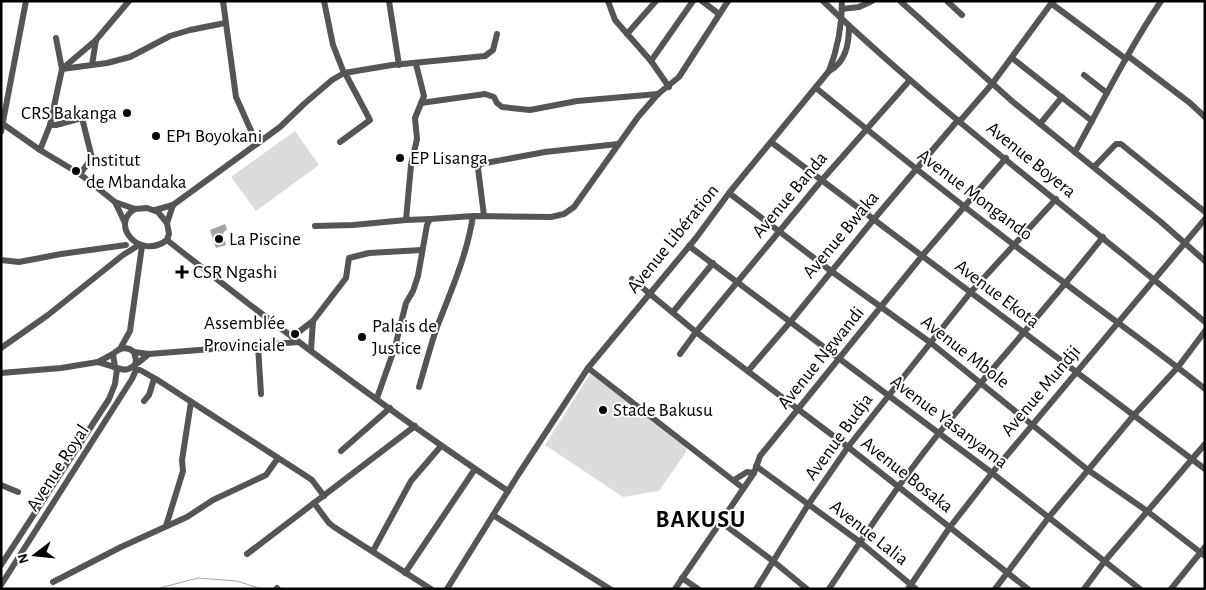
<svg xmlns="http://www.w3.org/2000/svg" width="1206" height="590" viewBox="0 0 1206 590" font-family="'Alegreya Sans',sans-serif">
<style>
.green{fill:#dcdcdc}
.water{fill:#a3a3a3}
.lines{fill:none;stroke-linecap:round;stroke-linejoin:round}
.stream{stroke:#a3a3a3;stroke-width:1}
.minor{stroke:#555;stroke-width:6}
.poi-dot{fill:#000;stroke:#fff;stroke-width:2}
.labels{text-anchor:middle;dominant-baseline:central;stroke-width:4;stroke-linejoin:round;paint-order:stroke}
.poi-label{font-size:19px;fill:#000;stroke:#fff;text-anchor:start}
.street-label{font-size:19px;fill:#000;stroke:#fff}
.district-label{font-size:24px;font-weight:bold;letter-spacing:1px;fill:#000;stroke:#fff}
</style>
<rect width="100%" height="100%" fill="#fff"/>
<g class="green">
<polygon points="295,131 319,165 256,211 231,177"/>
<polygon points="590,374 686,445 686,452 659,491 623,497 545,445"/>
</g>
<polygon class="water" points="225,224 227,229 223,233 226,245 216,248 210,230"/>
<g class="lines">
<polyline class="stream" points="156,589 198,578 237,581 262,589"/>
<g class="minor">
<polyline points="223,1 236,97 257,144"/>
<polyline points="324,1 333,45 344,73"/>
<polyline points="389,1 399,65"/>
<polyline points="608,1 615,20 651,61 669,87"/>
<polyline points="702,1 719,14"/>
<path d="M 823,1 C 943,116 1078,215 1205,322"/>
<polyline points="900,1 1013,102 1161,222 1205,261"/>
<polyline points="947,1 962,15"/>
<polyline points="1052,4 1126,59"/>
<polyline points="842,9 859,7 872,1"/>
<polyline points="627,34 656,1"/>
<polyline points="56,38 62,69 107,63 130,57 170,36 190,30 225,23"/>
<polyline points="1128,56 1190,103 1205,117"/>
<polyline points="1012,58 1092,121"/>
<polyline points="651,61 693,1"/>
<polyline points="416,64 424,96 415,118 417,139 411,165 406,220 430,219"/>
<polyline points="92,65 96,40"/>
<path d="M 829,71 C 846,62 849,44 849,26"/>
<polyline points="1084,75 1107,93"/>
<path d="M 816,88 C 898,155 981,221 1066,284 C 1112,319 1159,352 1205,389"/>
<polyline points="421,103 485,94 494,97 497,103 502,107 530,110 577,101 658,94"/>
<polyline points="960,121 992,84 1053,1"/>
<path d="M 3,124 L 40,150 L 80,174 L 115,202 L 135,209 L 147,208 L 158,212 L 167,223 L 169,234 L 167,240 C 139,261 109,224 135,209"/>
<polyline points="1040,124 1062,97"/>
<polyline points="50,125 56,125 82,118 92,158 80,174"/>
<polyline points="1,132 26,1"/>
<polyline points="340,142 370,120 345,73"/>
<polyline points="771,142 1205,469"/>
<polyline points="40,150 50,125 62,69 96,40 129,1"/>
<path d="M 1075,152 C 1103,101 1129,49 1161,1"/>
<polyline points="1094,167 1116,144 1121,144 1205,212"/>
<polyline points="729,193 831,271 931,343 1088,470 1147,511 1205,556"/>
<polyline points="115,202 125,223"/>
<polyline points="155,210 173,205 280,127 304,104 332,80 344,73 392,65 485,56 493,50 497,34"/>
<polyline points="484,216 478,168 480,164 545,152 618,144"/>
<polyline points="167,223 173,205"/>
<polyline points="315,226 353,225 406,220"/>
<path d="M 167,240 C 278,328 391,413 508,491"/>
<polyline points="689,246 992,473 1140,589"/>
<polyline points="1,260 19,262 61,254 126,245"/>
<polyline points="632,279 696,332 848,447 1028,589"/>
<polyline points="673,312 713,263"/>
<polyline points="292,337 313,321 346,278 349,258 369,253 422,250"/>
<polyline points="258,346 261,394"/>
<polyline points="1,348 48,315 123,255 139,245"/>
<polyline points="120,349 130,331 142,246"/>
<polyline points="311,350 313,321"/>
<polyline points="134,352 149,354 299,342"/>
<polyline points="680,354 696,332 821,181 910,80"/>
<path d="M 98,362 C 130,371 122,376 149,354"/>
<path d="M 115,367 L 113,354 C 119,348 127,346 134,352 L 136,360 L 135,365"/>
<polyline points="588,368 743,488"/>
<polyline points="136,370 140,370 156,379 303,474 312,480 324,496"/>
<polyline points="748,371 791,321 874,219 958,120"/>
<polyline points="1,373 61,368 98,362 113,354"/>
<path d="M 419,387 C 425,367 430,347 437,327 C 451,291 467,255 473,216"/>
<polyline points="377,398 395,347 406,303 413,291 418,276 427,225 430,219 473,216 551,217 564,214 574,207 638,117 658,94 679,77 728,1"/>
<polyline points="144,401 149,395 154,379"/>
<polyline points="341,451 390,408"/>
<polyline points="756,466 860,542 916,589"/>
<polyline points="734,480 747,472 754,473"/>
<polyline points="1,485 18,492"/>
<polyline points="314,503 329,523 334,527 431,589"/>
<polyline points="493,515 610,589"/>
<polyline points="721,522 773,561 807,589"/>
<polyline points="166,526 183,471 182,460 191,402"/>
<polyline points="373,551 411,481 441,446"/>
<polyline points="247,554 415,426"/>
<polyline points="1,565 109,399 115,384 117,369"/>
<polyline points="405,573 475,469"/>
<polyline points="682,578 698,589"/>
<polyline points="53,582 121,547 187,517 213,500 266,475 278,458"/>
<polyline points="1,585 132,379 136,370 134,367"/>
<polyline points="277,588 278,589"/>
<path d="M 447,589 L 518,475 L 588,368 L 696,238 L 729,193 L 829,71 C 838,48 842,26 842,1"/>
<polyline points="675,589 754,473 760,456 922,256 1006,158"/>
<polyline points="756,589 808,505 848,447 970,293 1056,199"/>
<path d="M 829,589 C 864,536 899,483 939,433 C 993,367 1050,304 1103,237"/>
<polyline points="908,589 950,527 992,473 1205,219"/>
<polyline points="995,589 1049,517 1134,415 1178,367 1205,331"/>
<polyline points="1084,589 1104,562 1205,444"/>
<polyline points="1171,589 1205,547"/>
</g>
</g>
<g class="poi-dot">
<circle cx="127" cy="113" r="5"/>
<circle cx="156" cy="136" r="5"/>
<circle cx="400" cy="158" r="5"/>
<circle cx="76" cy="171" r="5"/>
<circle cx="219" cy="239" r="5"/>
<path d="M179.5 264.5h5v5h5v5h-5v5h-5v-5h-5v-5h5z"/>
<circle cx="295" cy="334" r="5"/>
<circle cx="362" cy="337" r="5"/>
<circle cx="603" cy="410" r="5"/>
</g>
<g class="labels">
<g class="poi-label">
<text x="117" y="113" text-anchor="end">CRS Bakanga</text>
<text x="166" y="136">EP1 Boyokani</text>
<text x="410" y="158">EP Lisanga</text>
<text x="86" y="160">Institut<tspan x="86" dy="22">de Mbandaka</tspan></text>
<text x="229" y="239">La Piscine</text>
<text x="193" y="272">CSR Ngashi</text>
<text x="285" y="323" text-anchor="end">Assemblée<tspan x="285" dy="22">Provinciale</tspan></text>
<text x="372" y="326">Palais de<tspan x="372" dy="22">Justice</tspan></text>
<text x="613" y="410">Stade Bakusu</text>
</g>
<g class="street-label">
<text transform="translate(1031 160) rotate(39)">Avenue Boyera</text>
<text transform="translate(790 195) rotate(-50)">Avenue Banda</text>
<text transform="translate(975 195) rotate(37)">Avenue Mongando</text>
<text transform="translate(841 235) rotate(-50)">Avenue Bwaka</text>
<text transform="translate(673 239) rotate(-51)">Avenue Libération</text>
<text transform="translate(997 294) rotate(37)">Avenue Ekota</text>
<text transform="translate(965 352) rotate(38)">Avenue Mbole</text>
<text transform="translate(821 358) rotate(-51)">Avenue Ngwandi</text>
<text transform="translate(1041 391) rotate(-50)">Avenue Mundji</text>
<text transform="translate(949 422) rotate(37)">Avenue Yasanyama</text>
<text transform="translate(839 437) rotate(-54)">Avenue Budja</text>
<text transform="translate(58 468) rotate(-57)">Avenue Royal</text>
<text transform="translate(907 475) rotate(38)">Avenue Bosaka</text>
<text transform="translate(869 533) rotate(38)">Avenue Lalia</text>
</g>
<g class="district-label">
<text x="701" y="520">BAKUSU</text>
</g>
</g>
<rect width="1206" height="590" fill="none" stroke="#000000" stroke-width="5"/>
<g transform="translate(35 555) rotate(254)" stroke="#ffffff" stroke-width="4" paint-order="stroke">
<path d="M0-4L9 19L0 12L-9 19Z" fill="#000000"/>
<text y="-8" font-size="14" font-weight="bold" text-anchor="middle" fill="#000000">N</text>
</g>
</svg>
